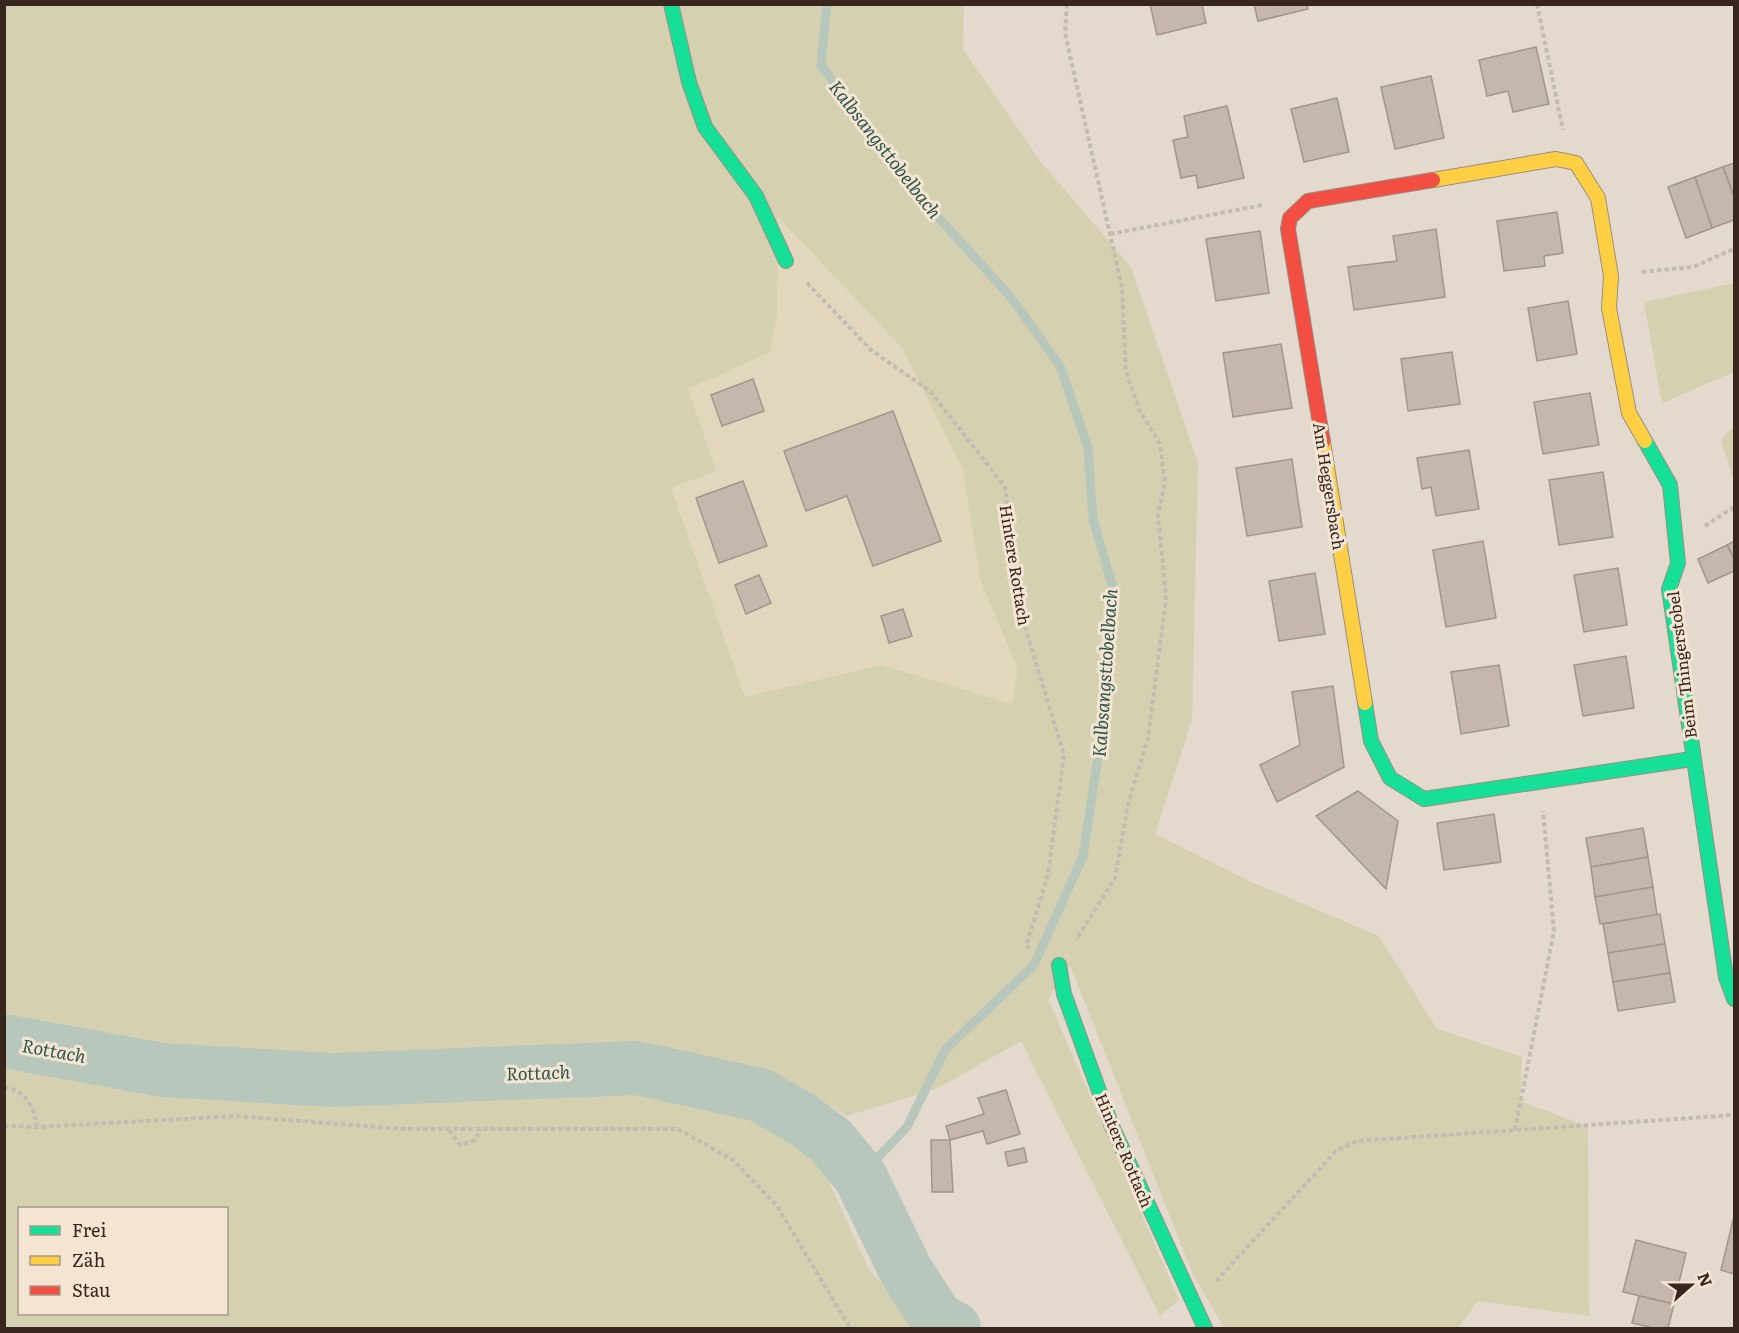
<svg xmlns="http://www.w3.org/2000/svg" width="1739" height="1333" viewBox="0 0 1739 1333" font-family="Literata,serif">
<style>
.farmland{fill:#e2d6bd}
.green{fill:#d5d0af;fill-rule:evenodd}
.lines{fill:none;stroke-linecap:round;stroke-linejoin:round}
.stream{stroke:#b8c7bb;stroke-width:9}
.river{stroke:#b8c7bb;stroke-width:54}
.building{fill:#c6b7ad;stroke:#a3958c;stroke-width:1.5}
.fast-casing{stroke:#988e85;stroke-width:16}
.slow-casing{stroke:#988e85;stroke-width:16}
.jam-casing{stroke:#988e85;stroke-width:16}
.path{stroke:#c3bcb5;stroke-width:4;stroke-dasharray:4.5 3;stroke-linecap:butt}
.fast{stroke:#16e098;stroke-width:14}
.slow{stroke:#ffcf43;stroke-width:14}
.jam{stroke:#f24e42;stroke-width:14}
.labels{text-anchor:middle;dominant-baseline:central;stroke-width:6;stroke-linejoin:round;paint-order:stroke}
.street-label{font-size:16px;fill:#36261e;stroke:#f4e5d3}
.water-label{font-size:18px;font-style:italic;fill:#2e554d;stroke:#f4e5d3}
</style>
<rect width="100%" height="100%" fill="#e3d9cc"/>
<polygon class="farmland" points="777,217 903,349 963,469 980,579 1018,669 1012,705 881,665 745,697 671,488 716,471 688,389"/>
<g class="green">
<path d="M 5,5 L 964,5 L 963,49 L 1040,161 L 1131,267 L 1198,463 L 1192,720 L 1155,834 L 1251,882 L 1379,936 L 1437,1029 L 1522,1057 L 1520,1101 L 1588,1127 L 1589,1316 L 1478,1301 L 1458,1328 L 1224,1328 L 1192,1272 L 1070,965 L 1048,999 L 1179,1300 L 1160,1316 L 1021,1041 L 936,1089 L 846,1116 L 801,1087 L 768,1076 L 776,1115 L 816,1154 L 870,1272 L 930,1328 L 5,1328 ZM 778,217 L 903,349 L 963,469 L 980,579 L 1018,669 L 1012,704 L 881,665 L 745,697 L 671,488 L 716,471 L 688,389 L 770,352 L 777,314 ZM 20,1208 L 226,1208 L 226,1314 L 20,1314 Z"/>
<polygon points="1734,283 1734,372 1662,403 1644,302"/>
<polygon points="1734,426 1734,481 1721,439"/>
</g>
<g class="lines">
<polyline class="stream" points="827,4 821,65 913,190 1010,296 1060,366 1088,448 1093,519 1112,585 1103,724 1083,856 1034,965 945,1050 907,1127 860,1176"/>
<polyline class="river" points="4,1041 163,1070 332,1080 637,1068 760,1095 802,1119 831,1141 860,1176 906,1271 937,1319 954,1328"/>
</g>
<g class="building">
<polygon points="1150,4 1202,4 1206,23 1157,35"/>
<polygon points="1254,4 1307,4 1308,9 1258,21"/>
<polygon points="1536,47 1549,104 1513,112 1508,91 1487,96 1479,60"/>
<polygon points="1431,76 1444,138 1395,149 1381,87"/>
<polygon points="1337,98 1349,152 1304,162 1291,109"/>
<polygon points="1227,106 1244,178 1198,188 1196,175 1181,178 1173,140 1188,137 1184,116"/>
<polygon points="1734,163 1734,197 1723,167"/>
<polygon points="1723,167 1734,197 1734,220 1712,228 1695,177"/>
<polygon points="1695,177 1712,228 1686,238 1668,187"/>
<polygon points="1557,212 1563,253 1544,256 1545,266 1504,271 1497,221"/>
<polygon points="1436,229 1445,297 1354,310 1348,267 1397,261 1393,236"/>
<polygon points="1260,231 1269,293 1216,301 1206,239"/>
<polygon points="1568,301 1577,354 1537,361 1528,308"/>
<polygon points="1281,344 1292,408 1233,417 1223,353"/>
<polygon points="1452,352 1460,404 1408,411 1401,359"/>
<polygon points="753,379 764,411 722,426 711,395"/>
<polygon points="1590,393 1599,445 1543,454 1534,402"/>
<polygon points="893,411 941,541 873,566 847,496 806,511 784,451"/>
<polygon points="1469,450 1479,509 1436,516 1431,487 1422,489 1417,458"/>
<polygon points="1292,459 1302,527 1247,536 1236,468"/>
<polygon points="1603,472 1613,537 1559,545 1549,480"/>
<polygon points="743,481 767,546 719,563 696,498"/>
<polygon points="1483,541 1496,618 1446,627 1433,550"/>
<polygon points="1734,541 1734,559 1727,545"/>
<polygon points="1727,545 1734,559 1734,571 1708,583 1698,559"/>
<polygon points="1618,568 1627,625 1584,632 1574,575"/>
<polygon points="1315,573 1325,634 1279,641 1269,581"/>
<polygon points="759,575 771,603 746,614 735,585"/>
<polygon points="903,609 912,636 889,643 881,616"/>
<polygon points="1626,656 1634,708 1583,716 1574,665"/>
<polygon points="1499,665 1509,726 1461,734 1451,672"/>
<polygon points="1333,686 1344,767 1277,802 1260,765 1300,745 1292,692"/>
<polygon points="1358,791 1398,821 1386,889 1316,816"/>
<polygon points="1494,814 1501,862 1444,870 1437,823"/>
<polygon points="1643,828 1648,857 1591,867 1586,838"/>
<polygon points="1648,857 1653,887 1595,897 1591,867"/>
<polygon points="1653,887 1657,915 1600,924 1595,897"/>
<polygon points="1660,914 1665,944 1608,953 1603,924"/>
<polygon points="1665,944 1670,973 1613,982 1608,953"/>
<polygon points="1670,973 1675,1002 1618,1011 1613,982"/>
<polygon points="1006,1090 1020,1134 987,1144 983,1131 950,1140 946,1126 984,1114 978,1098"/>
<polygon points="931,1140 950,1140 953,1192 932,1192"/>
<polygon points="1024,1148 1027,1162 1008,1166 1005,1152"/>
<polygon points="1734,1216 1734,1274 1721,1270"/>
<polygon points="1636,1240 1686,1253 1674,1304 1623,1292"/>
<polygon points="1639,1296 1674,1304 1668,1328 1653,1328 1632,1323"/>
</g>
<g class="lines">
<g class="fast-casing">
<g id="fast">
<polyline points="671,4 689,82 705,127 756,196 786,261"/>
<polyline points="1645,441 1670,485 1678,563 1669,589 1726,977 1734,999"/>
<polyline points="1365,703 1371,741 1390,778 1424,799 1692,759"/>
<polyline points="1059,965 1064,994 1111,1124 1205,1328"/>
</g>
</g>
<g class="slow-casing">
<g id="slow">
<polyline points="1433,180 1556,159 1576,163 1598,198 1611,276 1609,308 1629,413 1645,441"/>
<polyline points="1323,442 1365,703"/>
</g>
</g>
<g class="jam-casing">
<polyline id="jam" points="1323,442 1288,229 1290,218 1308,201 1433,180"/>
</g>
<g class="path">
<polyline points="1067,4 1065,33 1122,288 1126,372 1139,409 1160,444 1165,483 1158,514 1166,599 1148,738 1128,805 1115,878 1076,940"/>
<polyline points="1537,4 1563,130"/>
<polyline points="1110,234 1263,205"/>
<polyline points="1642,272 1693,267 1734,249"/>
<polyline points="807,283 871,350 930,391 1005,487 1021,614 1064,755 1048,875 1026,946 1032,949"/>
<polyline points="1705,526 1734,507"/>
<path d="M 4,1087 C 26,1091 34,1106 37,1127"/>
<polyline points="4,1126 37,1127 236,1116 403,1129 678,1129 733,1160 777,1206 850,1328"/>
<polyline points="449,1130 460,1145 475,1140 481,1129"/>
<polyline points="1515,1130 1554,931 1543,811"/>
<polyline points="1216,1281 1337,1150 1357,1141 1734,1115"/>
</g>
<use href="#fast" class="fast"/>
<use href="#slow" class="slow"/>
<use href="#jam" class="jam"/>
</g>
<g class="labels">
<g class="street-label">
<text transform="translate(1330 486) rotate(81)">Am Heggersbach</text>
<text transform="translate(1016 565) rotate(81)">Hintere Rottach</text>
<text transform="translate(1681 665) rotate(-97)">Beim Thingerstobel</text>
<text transform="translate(1125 1150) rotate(67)">Hintere Rottach</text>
</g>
<g class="water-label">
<text transform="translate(886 149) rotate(52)">Kalbsangsttobelbach</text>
<text transform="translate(1104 673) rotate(-86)">Kalbsangsttobelbach</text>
<text transform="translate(54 1050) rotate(10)">Rottach</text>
<text transform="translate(538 1072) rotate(-2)">Rottach</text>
</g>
</g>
<rect width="1739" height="1333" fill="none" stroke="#36261e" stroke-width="12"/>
<rect x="18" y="1207" width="210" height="108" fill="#f4e5d3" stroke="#a8998b" stroke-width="1.5"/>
<rect x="30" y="1226" width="30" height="9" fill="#16e098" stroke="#a8998b" stroke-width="1.5"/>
<text x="72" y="1237" font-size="18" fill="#36261e">Frei</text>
<rect x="30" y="1256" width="30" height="9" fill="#ffcf43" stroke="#a8998b" stroke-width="1.5"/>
<text x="72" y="1267" font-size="18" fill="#36261e">Zäh</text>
<rect x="30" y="1286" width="30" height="9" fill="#f24e42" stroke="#a8998b" stroke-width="1.5"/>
<text x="72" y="1297" font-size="18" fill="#36261e">Stau</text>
<g transform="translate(1691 1285) rotate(69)" stroke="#f4e5d3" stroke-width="4.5" paint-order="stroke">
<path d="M0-4.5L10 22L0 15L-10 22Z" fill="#36261e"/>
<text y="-9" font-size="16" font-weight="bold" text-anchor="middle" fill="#36261e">N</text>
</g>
</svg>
